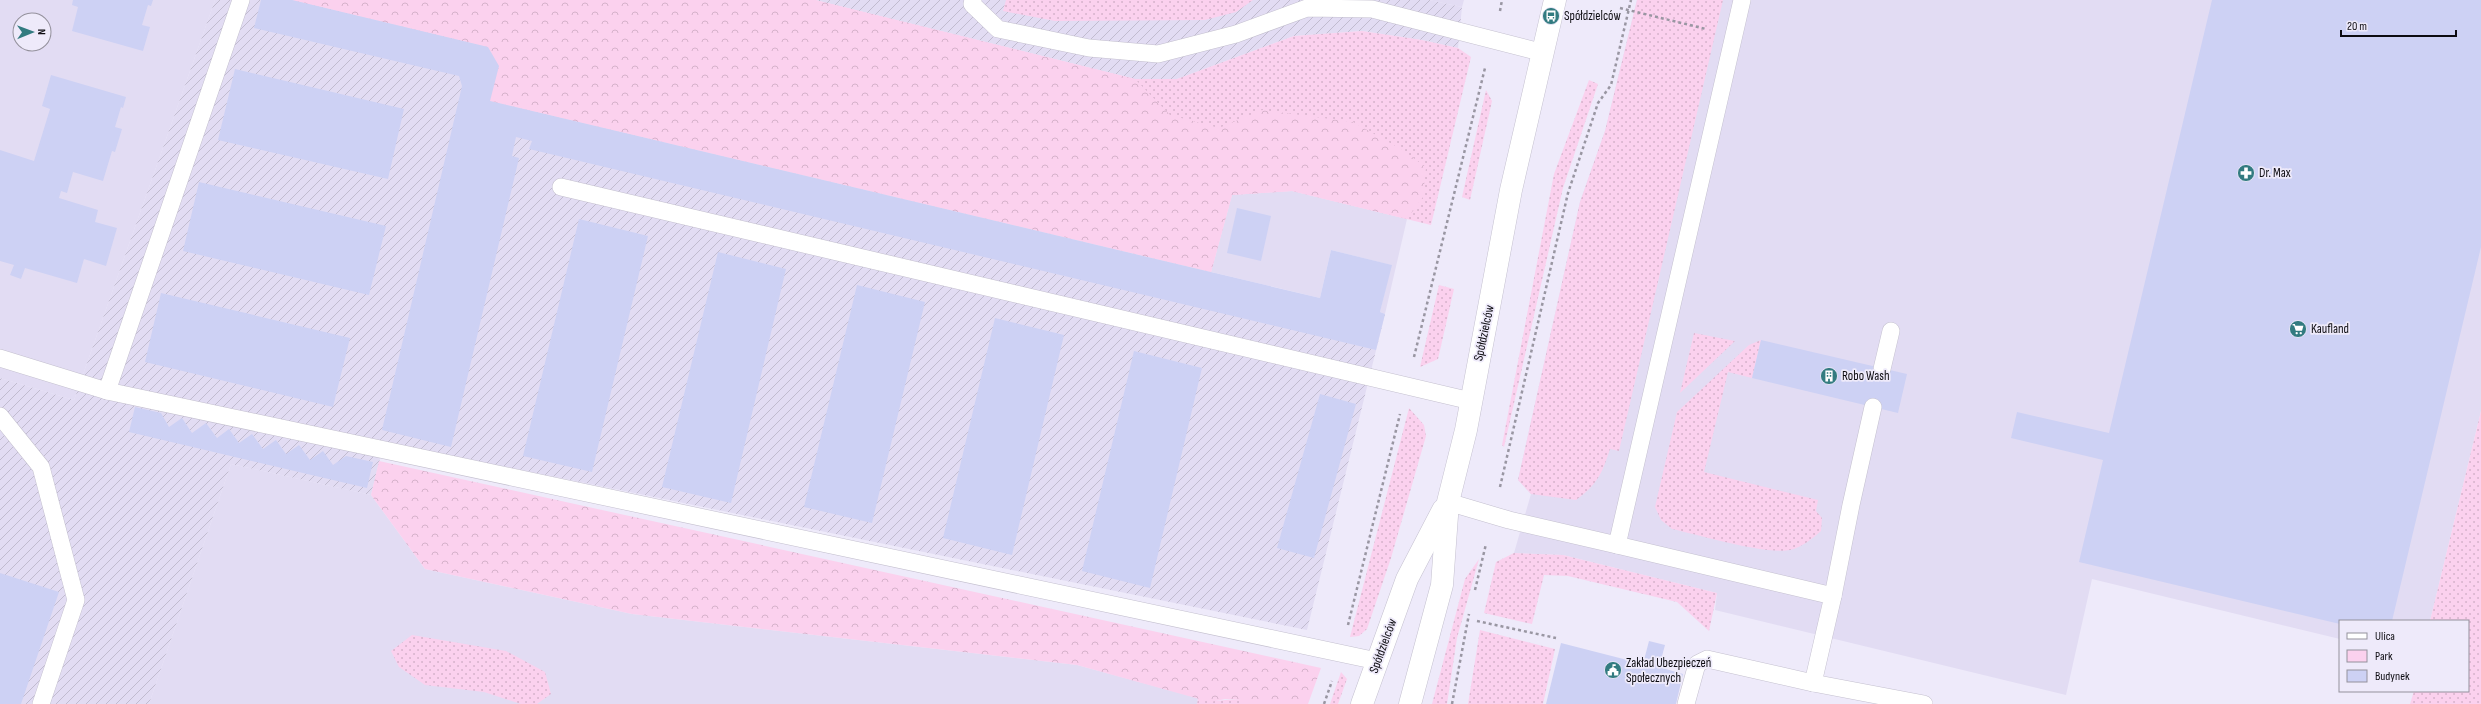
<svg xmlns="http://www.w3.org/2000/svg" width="2481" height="704" viewBox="0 0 2481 704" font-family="'Sofia Sans Condensed',sans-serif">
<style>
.built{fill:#e2dcf3;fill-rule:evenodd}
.industrial{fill:url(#industrial-furrows)}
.green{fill:url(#green-dots)}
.forest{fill:url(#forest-crowns)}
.building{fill:#cdd1f4}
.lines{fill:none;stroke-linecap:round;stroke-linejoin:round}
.service-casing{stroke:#c4c0cf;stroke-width:18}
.tertiary-casing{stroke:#c4c0cf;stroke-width:23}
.path{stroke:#9996a2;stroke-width:2.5;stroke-dasharray:3 3;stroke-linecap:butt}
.service{stroke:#fff;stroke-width:17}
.tertiary{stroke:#fff;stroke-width:22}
.labels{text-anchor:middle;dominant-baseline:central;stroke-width:3.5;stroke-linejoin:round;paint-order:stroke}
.poi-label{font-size:13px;fill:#0c0b10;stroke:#eeeafa;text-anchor:start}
.street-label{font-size:13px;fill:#0c0b10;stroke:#eeeafa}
</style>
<defs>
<pattern id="industrial-furrows" width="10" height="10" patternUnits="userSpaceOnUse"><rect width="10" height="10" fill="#e2dcf3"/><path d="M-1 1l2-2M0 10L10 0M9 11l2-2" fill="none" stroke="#c1bbcf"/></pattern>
<pattern id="green-dots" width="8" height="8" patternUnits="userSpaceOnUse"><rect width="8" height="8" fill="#fbd1ee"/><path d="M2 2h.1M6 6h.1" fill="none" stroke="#d6b2cb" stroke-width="1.8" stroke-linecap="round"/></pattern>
<pattern id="forest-crowns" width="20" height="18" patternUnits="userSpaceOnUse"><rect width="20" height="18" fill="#fbd1ee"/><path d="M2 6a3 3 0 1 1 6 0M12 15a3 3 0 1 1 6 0" fill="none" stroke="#d6b2cb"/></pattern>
</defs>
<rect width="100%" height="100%" fill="#eeeafa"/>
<g class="built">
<path d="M 0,0 L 215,0 L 74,400 L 0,378 ZM 20,20 L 44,20 L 44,44 L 20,44 Z"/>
<polygon points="1429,0 1464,0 1462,7"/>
<polygon points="1637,0 2481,0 2481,411 2430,621 2340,621 2340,639 2092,579 2066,695 1715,610 1717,593 1563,555 1514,553 1531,494 1518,480 1580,202 1605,131"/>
<polygon points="1292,191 1407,219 1385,314 1380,312 1391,265 1331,250 1320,298 1211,272 1232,195"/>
<polygon points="231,464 371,495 425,569 632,614 1077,665 1198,698 1197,704 149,704"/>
</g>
<g class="industrial">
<polygon points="215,0 370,0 505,32 507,105 1385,314 1307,630 384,442 371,495 231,464 149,704 0,704 0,378 74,400"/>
<polygon points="815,0 1429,0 1462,7 1458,48 1422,40 1362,31 1294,36 1177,79 1135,79"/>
</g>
<g class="green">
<polygon points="292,0 815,0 1135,79 1177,79 1294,36 1362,31 1422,40 1458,48 1471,57 1431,225 1292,191 1232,195 1211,272 490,101 488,47"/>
<polygon points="1006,0 1253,0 1236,12 1205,20 1055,21 1003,11"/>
<path d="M 1637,0 L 1723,0 L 1619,451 L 1610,449 C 1602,474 1597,485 1576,500 L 1531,494 L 1518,480 L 1580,202 L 1605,131 Z"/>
<polygon points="1589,80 1598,84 1563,188 1504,447 1502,445 1554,174"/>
<polygon points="1486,90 1492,101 1470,200 1462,197"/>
<polygon points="1439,285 1454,289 1438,359 1420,367"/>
<polygon points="1694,333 1735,341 1680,393"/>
<path d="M 1761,340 L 1752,378 L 1728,372 L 1704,472 L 1818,500 L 1816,511 L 1822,518 L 1821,531 C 1812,539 1802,547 1790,550 C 1766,555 1699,535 1672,529 L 1661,520 L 1655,507 L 1677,412 L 1749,345 Z"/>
<polygon points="1409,408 1424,425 1426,436 1391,558 1367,629 1359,636 1350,637"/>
<polygon points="2481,411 2481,704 2410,704 2414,691 2468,691 2468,621 2430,621"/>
<polygon points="1514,553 1563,555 1717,593 1709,631 1677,602 1568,576 1544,575 1532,624 1484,613 1496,562"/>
<polygon points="1479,559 1457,638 1447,704 1432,704 1465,579"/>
<polygon points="1480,630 1555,649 1543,704 1468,704"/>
<polygon points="412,635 506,651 545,672 551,694 537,704 521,704 484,692 425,685 399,667 391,651"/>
<polygon points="1341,672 1347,679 1338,704 1330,704"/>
<path d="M 1198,698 C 1212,703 1226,699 1241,700 L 1241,704 L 1197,704 Z"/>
</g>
<g class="forest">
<polygon points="292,0 815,0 1135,79 1170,115 1219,128 1262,110 1353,122 1399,148 1426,167 1423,197 1407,219 1292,191 1232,195 1211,272 490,101 488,47"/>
<polygon points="379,461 1321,668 1308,704 1241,704 1241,700 1225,699 1210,702 1077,665 632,614 425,569 371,495"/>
</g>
<g class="building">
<polygon points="73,0 153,0 151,6 148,5 142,25 150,27 143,51 72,31 78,7 72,5"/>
<polygon points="261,0 292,0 488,47 499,66 490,101 1320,298 1331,250 1392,265 1380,312 1385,314 1376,350 529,149 532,141 516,137 512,156 519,158 451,447 382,430 462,86 459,76 254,28"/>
<polygon points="2212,0 2481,0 2481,247 2392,621 2340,621 2340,624 2079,562 2103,460 2011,438 2017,412 2109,433"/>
<polygon points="235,69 404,109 388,179 218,140"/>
<polygon points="51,75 126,97 123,108 121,107 115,127 122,129 115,152 112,151 103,181 73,172 67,193 61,191 59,198 98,210 95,222 117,228 106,266 84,259 77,283 25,268 21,279 10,275 14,265 0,261 0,150 34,161 50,109 42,106"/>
<polygon points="199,182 386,226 369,295 183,251"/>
<polygon points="1237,208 1271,216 1261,261 1227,253"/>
<polygon points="579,219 648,236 592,472 523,456"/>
<polygon points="718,252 786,269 731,503 662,487"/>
<polygon points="857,285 925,302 872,523 804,507"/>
<polygon points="161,293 350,338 333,407 145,362"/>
<polygon points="995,318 1064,335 1012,555 943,538"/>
<polygon points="1761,340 1907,374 1898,413 1752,378"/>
<polygon points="1134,351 1202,368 1150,588 1082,571"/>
<polygon points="1320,394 1356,404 1314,558 1277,548"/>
<polygon points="135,407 161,413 169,427 182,418 192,433 206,423 217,438 229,429 239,443 252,434 263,449 276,440 286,454 299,445 310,460 323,451 333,465 346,456 373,462 367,488 129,432"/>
<polygon points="0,573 59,592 21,704 0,704"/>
<polygon points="1649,641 1665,645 1659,667 1683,674 1676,704 1546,704 1561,643 1643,664"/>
</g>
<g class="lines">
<g class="service-casing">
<g id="service">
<polyline points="973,0 972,4 998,29 1089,48 1158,54 1236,34 1307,8 1372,9 1544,53"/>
<polyline points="561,187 1471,401"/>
<polyline points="0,358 107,391 241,0"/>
<polyline points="1882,369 1891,331"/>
<polyline points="107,391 1377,661"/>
<polyline points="0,416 41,467 76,600 41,704"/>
<polyline points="1448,502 1509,520 1617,545 1742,0"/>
<polyline points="1617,545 1833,596 1813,683"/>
<polyline points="1833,596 1851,505 1873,407"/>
<polyline points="1686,704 1697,664 1707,659 1813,683 1924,704"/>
</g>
</g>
<g class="tertiary-casing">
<g id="tertiary">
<polyline points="1362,704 1407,579 1443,510"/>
<polyline points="1410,704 1442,585 1448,502 1466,430 1511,190 1555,0"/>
</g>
</g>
<g class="path">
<polyline points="1620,8 1706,29"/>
<polyline points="1500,11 1502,0"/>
<polyline points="1414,357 1485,68"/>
<polyline points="1500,487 1568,193 1598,103 1611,85 1631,0"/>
<polyline points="1475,590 1486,544"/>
<polyline points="1477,621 1556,638"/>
<polyline points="1348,625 1400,414"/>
<polyline points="1324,704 1332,681"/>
<polyline points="1452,704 1469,614"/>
</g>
<use href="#service" class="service"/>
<use href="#tertiary" class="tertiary"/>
</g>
<defs>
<g id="bus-disc" transform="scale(0.9)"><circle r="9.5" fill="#327b80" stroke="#eeeafa"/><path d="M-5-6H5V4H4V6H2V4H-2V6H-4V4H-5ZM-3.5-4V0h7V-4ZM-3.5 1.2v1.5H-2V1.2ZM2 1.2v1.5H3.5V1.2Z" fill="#fff"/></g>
<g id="pharmacy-disc" transform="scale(0.9)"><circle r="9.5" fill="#327b80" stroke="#eeeafa"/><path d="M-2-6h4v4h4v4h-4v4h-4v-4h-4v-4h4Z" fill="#fff"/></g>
<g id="supermarket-disc" transform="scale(0.9)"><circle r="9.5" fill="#327b80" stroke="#eeeafa"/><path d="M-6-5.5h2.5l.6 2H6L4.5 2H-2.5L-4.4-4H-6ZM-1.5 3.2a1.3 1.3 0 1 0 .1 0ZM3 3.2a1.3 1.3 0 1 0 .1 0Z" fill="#fff"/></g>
<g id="building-disc" transform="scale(0.9)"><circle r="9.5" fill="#327b80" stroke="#eeeafa"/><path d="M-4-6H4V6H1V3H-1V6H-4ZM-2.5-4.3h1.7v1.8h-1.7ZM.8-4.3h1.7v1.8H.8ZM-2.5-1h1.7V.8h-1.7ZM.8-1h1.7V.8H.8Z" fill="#fff"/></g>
<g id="civic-disc" transform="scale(0.9)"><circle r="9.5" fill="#327b80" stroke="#eeeafa"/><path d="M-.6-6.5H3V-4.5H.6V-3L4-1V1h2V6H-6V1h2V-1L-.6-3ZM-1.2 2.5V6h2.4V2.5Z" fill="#fff"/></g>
</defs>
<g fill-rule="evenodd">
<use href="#bus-disc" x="1551" y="16"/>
<use href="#pharmacy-disc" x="2246" y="173"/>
<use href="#supermarket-disc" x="2298" y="329"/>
<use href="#building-disc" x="1829" y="376"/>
<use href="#civic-disc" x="1613" y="670"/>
</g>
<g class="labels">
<g class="poi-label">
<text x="1564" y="16">Spółdzielców</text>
<text x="2259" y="173">Dr. Max</text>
<text x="2311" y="329">Kaufland</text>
<text x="1842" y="376">Robo Wash</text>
<text x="1626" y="663">Zakład Ubezpieczeń<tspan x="1626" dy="15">Społecznych</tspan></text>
</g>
<g class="street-label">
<text transform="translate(1484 333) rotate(-78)">Spółdzielców</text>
<text transform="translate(1383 646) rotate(-70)">Spółdzielców</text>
</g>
</g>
<rect x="2339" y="620" width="130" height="72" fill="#eeeafa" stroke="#94919c"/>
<rect x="2347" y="633" width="20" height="6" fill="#ffffff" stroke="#94919c"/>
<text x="2375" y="640" font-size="12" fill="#0c0b10">Ulica</text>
<rect x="2347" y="650" width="20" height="12" fill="#fbd1ee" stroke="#94919c"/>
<text x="2375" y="660" font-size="12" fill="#0c0b10">Park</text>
<rect x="2347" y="670" width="20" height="12" fill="#cdd1f4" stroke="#94919c"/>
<text x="2375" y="680" font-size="12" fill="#0c0b10">Budynek</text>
<g transform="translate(32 32) rotate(89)"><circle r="19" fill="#eeeafa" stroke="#94919c"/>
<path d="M0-3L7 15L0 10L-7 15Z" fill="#327b80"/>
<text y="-6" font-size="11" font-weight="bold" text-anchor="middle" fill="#0c0b10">N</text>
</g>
<path d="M2341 30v6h115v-6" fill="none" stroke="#0c0b10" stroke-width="2"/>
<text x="2347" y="30" font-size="12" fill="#0c0b10" stroke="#eeeafa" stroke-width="3" paint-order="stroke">20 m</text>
</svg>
